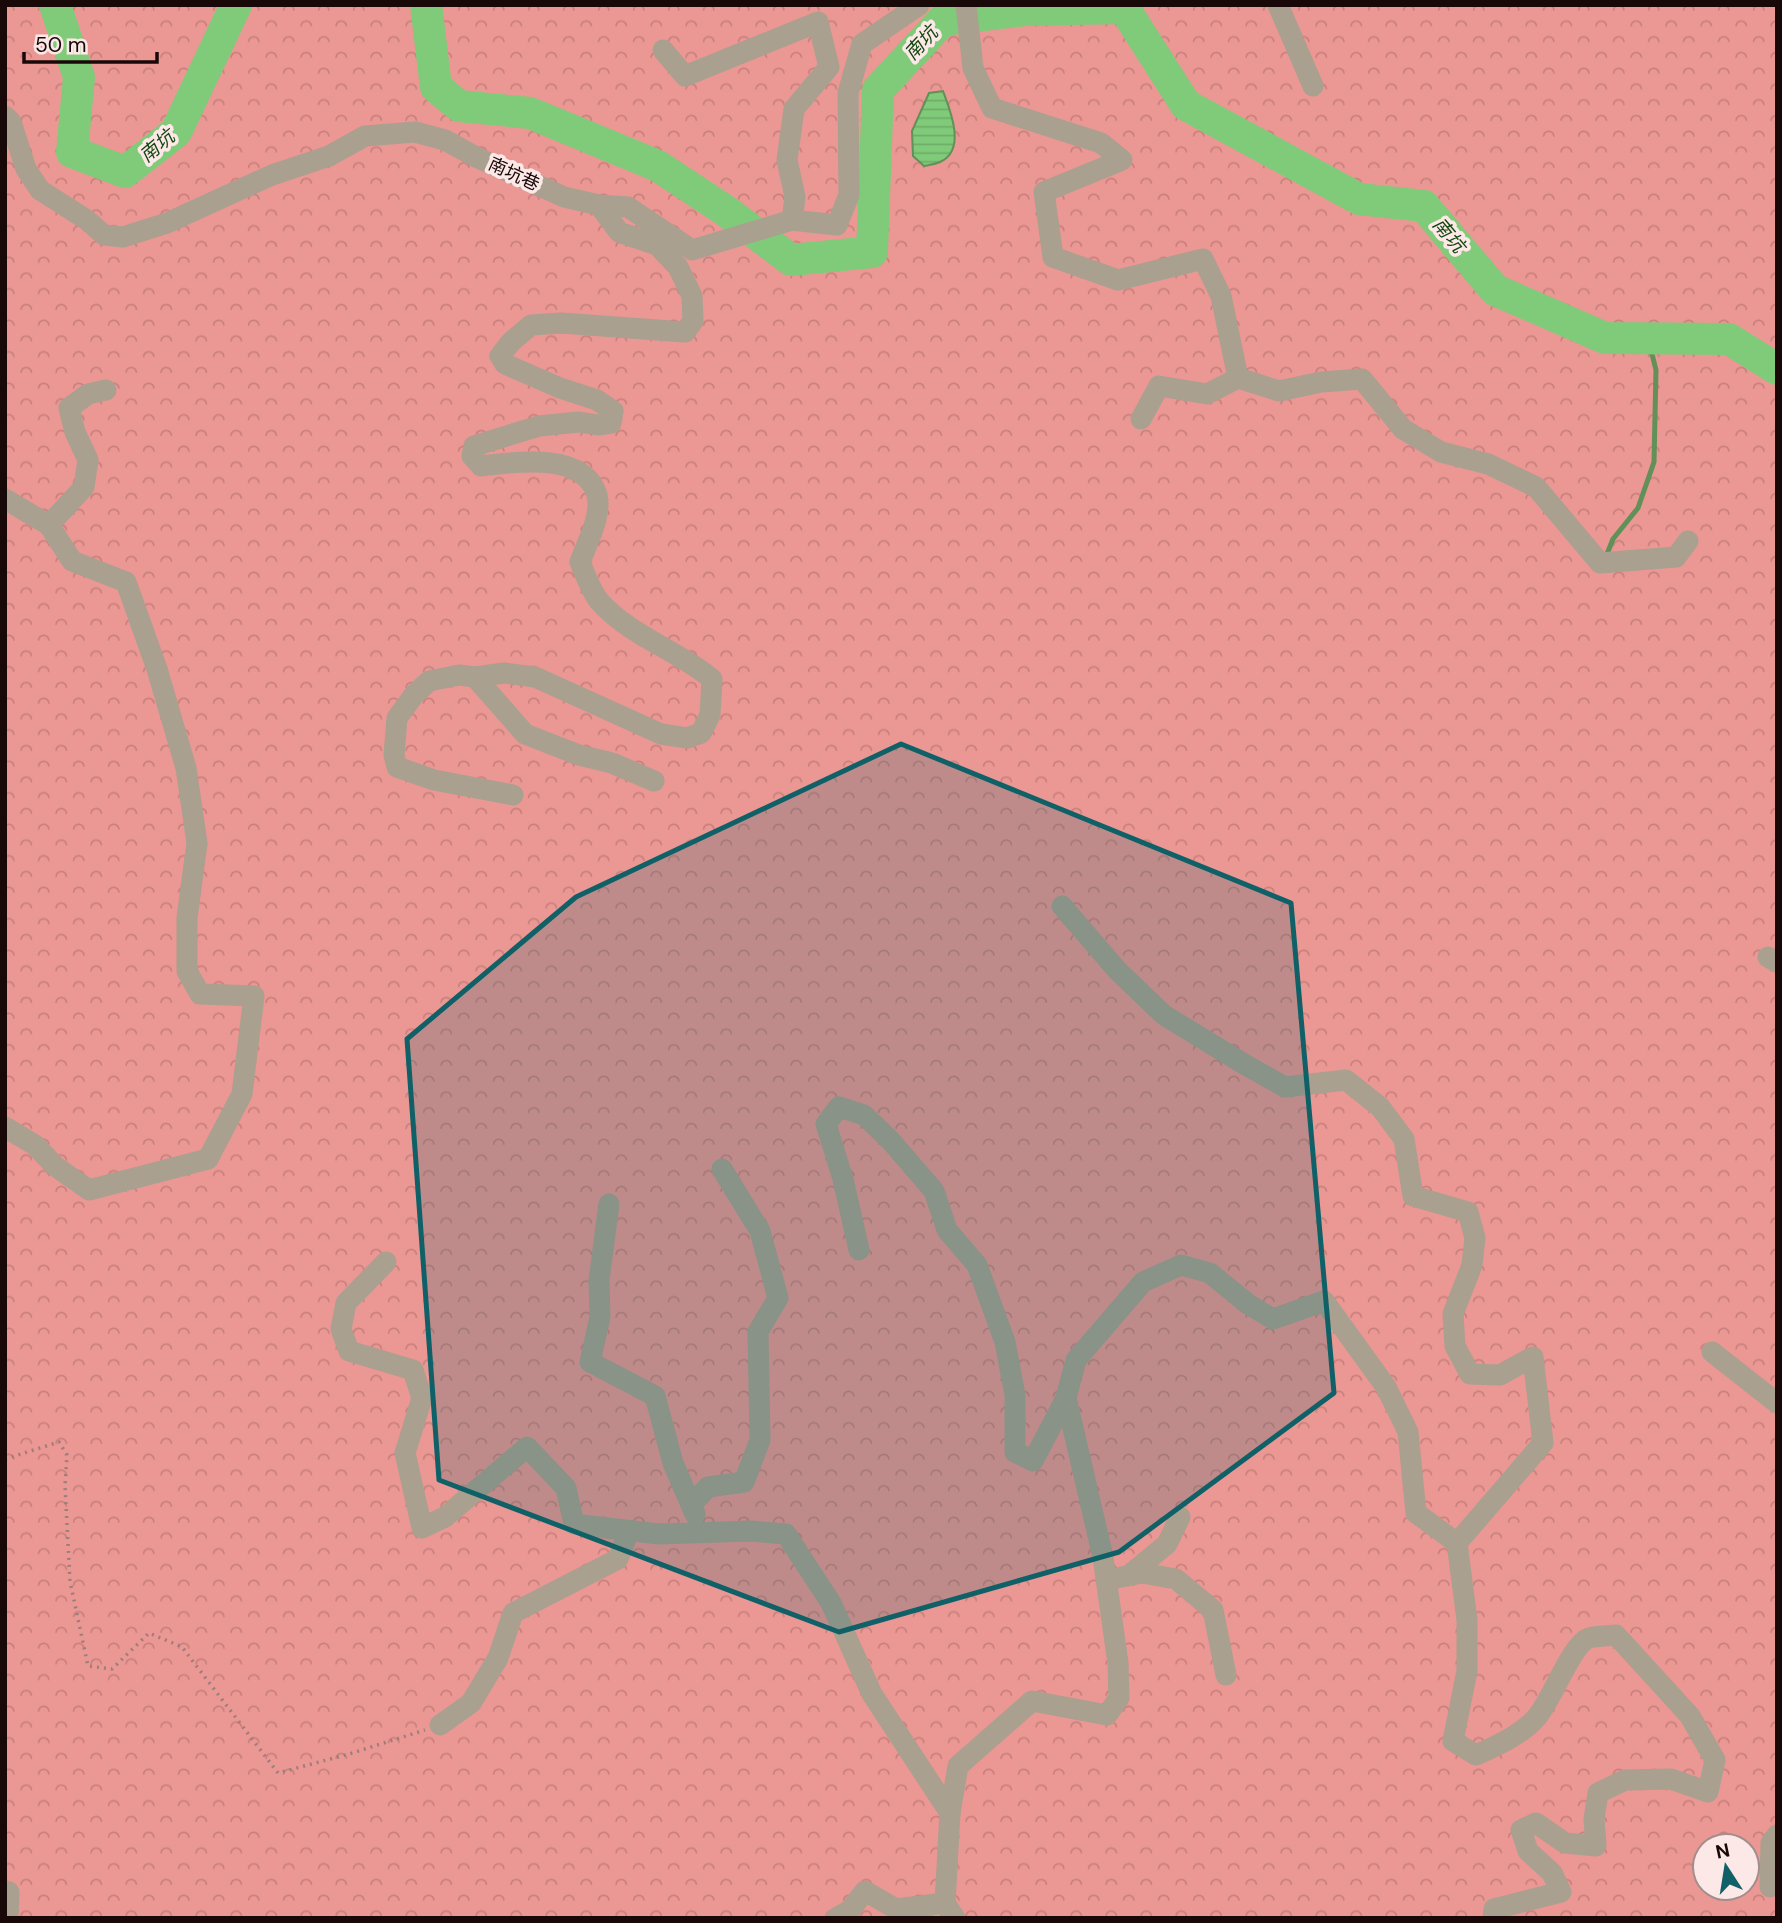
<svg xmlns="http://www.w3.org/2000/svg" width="1782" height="1923" viewBox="0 0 1782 1923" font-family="'DM Sans','Noto Sans TC',sans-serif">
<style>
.forest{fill:url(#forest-crowns);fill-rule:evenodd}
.water{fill:url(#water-rules);stroke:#619058;stroke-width:2}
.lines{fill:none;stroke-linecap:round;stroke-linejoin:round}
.stream{stroke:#619058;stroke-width:5}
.river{stroke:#80cb7a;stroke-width:32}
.path{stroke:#9c7e7c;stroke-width:3.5;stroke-dasharray:2 5;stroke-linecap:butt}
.minor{stroke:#a9a08f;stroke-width:21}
.marked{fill:#106167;fill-opacity:0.2;stroke:#106167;stroke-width:5;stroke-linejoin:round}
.labels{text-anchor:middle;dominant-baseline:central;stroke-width:7;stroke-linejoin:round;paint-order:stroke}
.street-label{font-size:18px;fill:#180807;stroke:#fce8e6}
.water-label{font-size:19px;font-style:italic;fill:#124610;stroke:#fce8e6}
</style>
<defs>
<pattern id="forest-crowns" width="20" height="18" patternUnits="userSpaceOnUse" patternTransform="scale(1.75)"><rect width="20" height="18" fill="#eb9793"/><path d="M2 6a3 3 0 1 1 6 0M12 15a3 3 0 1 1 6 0" fill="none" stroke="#c9817d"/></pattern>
<pattern id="water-rules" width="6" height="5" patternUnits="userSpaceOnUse" patternTransform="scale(1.75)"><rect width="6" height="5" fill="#80cb7a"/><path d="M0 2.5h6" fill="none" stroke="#6ead68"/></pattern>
</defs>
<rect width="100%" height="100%" fill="#fdd5d2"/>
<path class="forest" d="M 5,5 L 1777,5 L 1777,1918 L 5,1918 ZM 1705,1846 L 1747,1846 L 1747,1888 L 1705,1888 Z"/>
<path class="water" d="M 943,91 C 950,110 967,150 940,162 C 936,164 929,165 924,166 L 913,156 L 912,131 L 929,93 Z"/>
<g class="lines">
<polyline class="stream" points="1607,554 1613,539 1638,508 1654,462 1656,370 1648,338"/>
<g class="river">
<polyline points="55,5 79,77 72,152 125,172 176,132 236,5"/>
<polyline points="426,5 436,87 459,106 530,113 658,166 726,211 791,260 872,252 878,90 943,20 1025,10 1124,8 1186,105 1359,199 1424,206 1495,290 1605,338 1729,339 1777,369"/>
</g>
<polyline class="path" points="5,1459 59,1442 67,1455 65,1486 70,1581 88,1666 112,1669 149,1633 182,1647 278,1773 349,1754 425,1730"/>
<g class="minor">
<polyline points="966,5 973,68 992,108 1101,143 1122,160 1044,192 1053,257 1118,280 1203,259 1221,296 1238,378 1279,391 1321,382 1362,379 1403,429 1441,452 1488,464 1536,487 1600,563 1676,557 1688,541"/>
<polyline points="1278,5 1313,86"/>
<polyline points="663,50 685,76 818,22 829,67 794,109 787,160 795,197 792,220"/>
<polyline points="5,116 11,122 26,169 40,190 87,220 104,235 123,237 167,223 272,175 329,156 365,136 415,132 445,140 476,157 564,197 599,205 628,207 692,250 792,220 837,225 849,195 848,93 862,44 919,5"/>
<polyline points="1141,419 1159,386 1207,394 1238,378"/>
<polyline points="5,499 49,525 72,561 126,582 157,669 186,768 197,843 187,918 187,971 200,994 254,996 242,1094 208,1159 89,1190 55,1166 35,1145 5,1127"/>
<polyline points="49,525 84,487 88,460 75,432 69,408 88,394 106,390"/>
<polyline points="475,677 525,734 579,755 612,763 654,781"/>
<path d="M 513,795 L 434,780 L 397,767 L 394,755 L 397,718 L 414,695 L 429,681 L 459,675 L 475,677 L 504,673 L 535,677 L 661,734 L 687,738 L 701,733 L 710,715 L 712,679 C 677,650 630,636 599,601 C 591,591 585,574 580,562 C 587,543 602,516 597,495 C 584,451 514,462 481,466 L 472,456 L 474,446 L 539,426 L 579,422 L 598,425 L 611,423 L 613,411 L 597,400 L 560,388 L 505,364 L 500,356 L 511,342 L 531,325 L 561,323 L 685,332 L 693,321 L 692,296 L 678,267 L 657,245 L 619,232 L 599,205"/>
<path d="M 1062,906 L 1117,970 L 1164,1015 L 1244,1064 L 1285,1087 L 1346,1080 L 1380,1107 L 1404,1139 L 1413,1196 L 1468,1212 L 1475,1238 L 1472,1265 L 1453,1314 L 1455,1346 L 1470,1374 L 1500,1375 L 1533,1357 L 1543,1443 L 1457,1543 L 1467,1620 L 1467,1671 L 1453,1741 L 1476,1755 C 1496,1746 1521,1735 1536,1718 C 1552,1701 1571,1644 1589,1638 C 1597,1636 1608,1636 1616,1635 L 1690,1716 L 1715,1760 L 1708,1792 L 1671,1779 L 1625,1780 L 1598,1793 L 1594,1819 L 1596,1846 L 1565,1843 L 1536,1823 L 1521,1830 L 1528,1851 L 1552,1873 L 1561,1892 L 1494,1909 L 1493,1918"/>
<polyline points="1768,957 1777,962"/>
<polyline points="609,1204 599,1280 600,1317 590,1362 655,1396 673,1463 695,1514"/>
<polyline points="859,1250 843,1179 826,1124 839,1107 864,1115 890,1140 934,1191 947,1230 977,1265 1005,1342 1015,1395 1015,1452 1033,1461 1066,1398 1103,1557 1118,1663 1119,1698 1107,1715 1032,1701 958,1766 950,1813 945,1903 955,1918"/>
<polyline points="386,1262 346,1303 341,1329 349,1351 413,1370 422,1398 405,1453 422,1528 445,1517 527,1447 566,1488 574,1524 659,1534 751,1531 786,1534 831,1603 872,1694 950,1813"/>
<polyline points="1712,1352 1777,1403"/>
<polyline points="1066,1398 1076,1360 1143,1282 1181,1265 1210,1273 1248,1304 1273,1319 1324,1301 1386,1387 1408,1432 1416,1513 1457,1543"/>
<polyline points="692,1504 708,1487 744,1482 760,1440 758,1332 778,1298 760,1231 722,1169"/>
<polyline points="1128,1576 1167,1544 1180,1517"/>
<polyline points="1106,1580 1142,1573 1176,1579 1213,1610 1226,1675"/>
<polyline points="440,1725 471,1703 498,1658 513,1613 618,1559 629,1531"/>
<polyline points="1770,1887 1771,1843 1777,1835"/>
<polyline points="5,1891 9,1892 8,1918"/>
<polyline points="836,1918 850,1910 865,1891 896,1909 945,1903"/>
</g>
</g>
<path class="marked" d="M 901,744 L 1291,903 L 1334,1393 L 1119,1552 L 839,1632 L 439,1480 L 407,1039 L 576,897 Z"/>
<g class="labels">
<g class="street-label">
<text transform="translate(514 174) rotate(25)">南坑巷</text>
</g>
<g class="water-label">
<text transform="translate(921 43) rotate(-47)">南坑</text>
<text transform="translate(157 146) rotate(-40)">南坑</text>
<text transform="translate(1449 235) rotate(50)">南坑</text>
</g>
</g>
<rect width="1782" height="1923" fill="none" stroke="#180807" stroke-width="14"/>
<g transform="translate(1726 1867) rotate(348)"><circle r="33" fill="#fce8e6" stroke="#a18e8d" stroke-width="2"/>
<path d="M0-5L12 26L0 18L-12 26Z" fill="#106167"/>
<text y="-10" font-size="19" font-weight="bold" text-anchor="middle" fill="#180807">N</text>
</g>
<path d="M24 52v10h133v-10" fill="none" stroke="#180807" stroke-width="3.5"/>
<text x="35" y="52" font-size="21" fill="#180807" stroke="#fce8e6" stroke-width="5" paint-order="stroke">50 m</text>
</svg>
